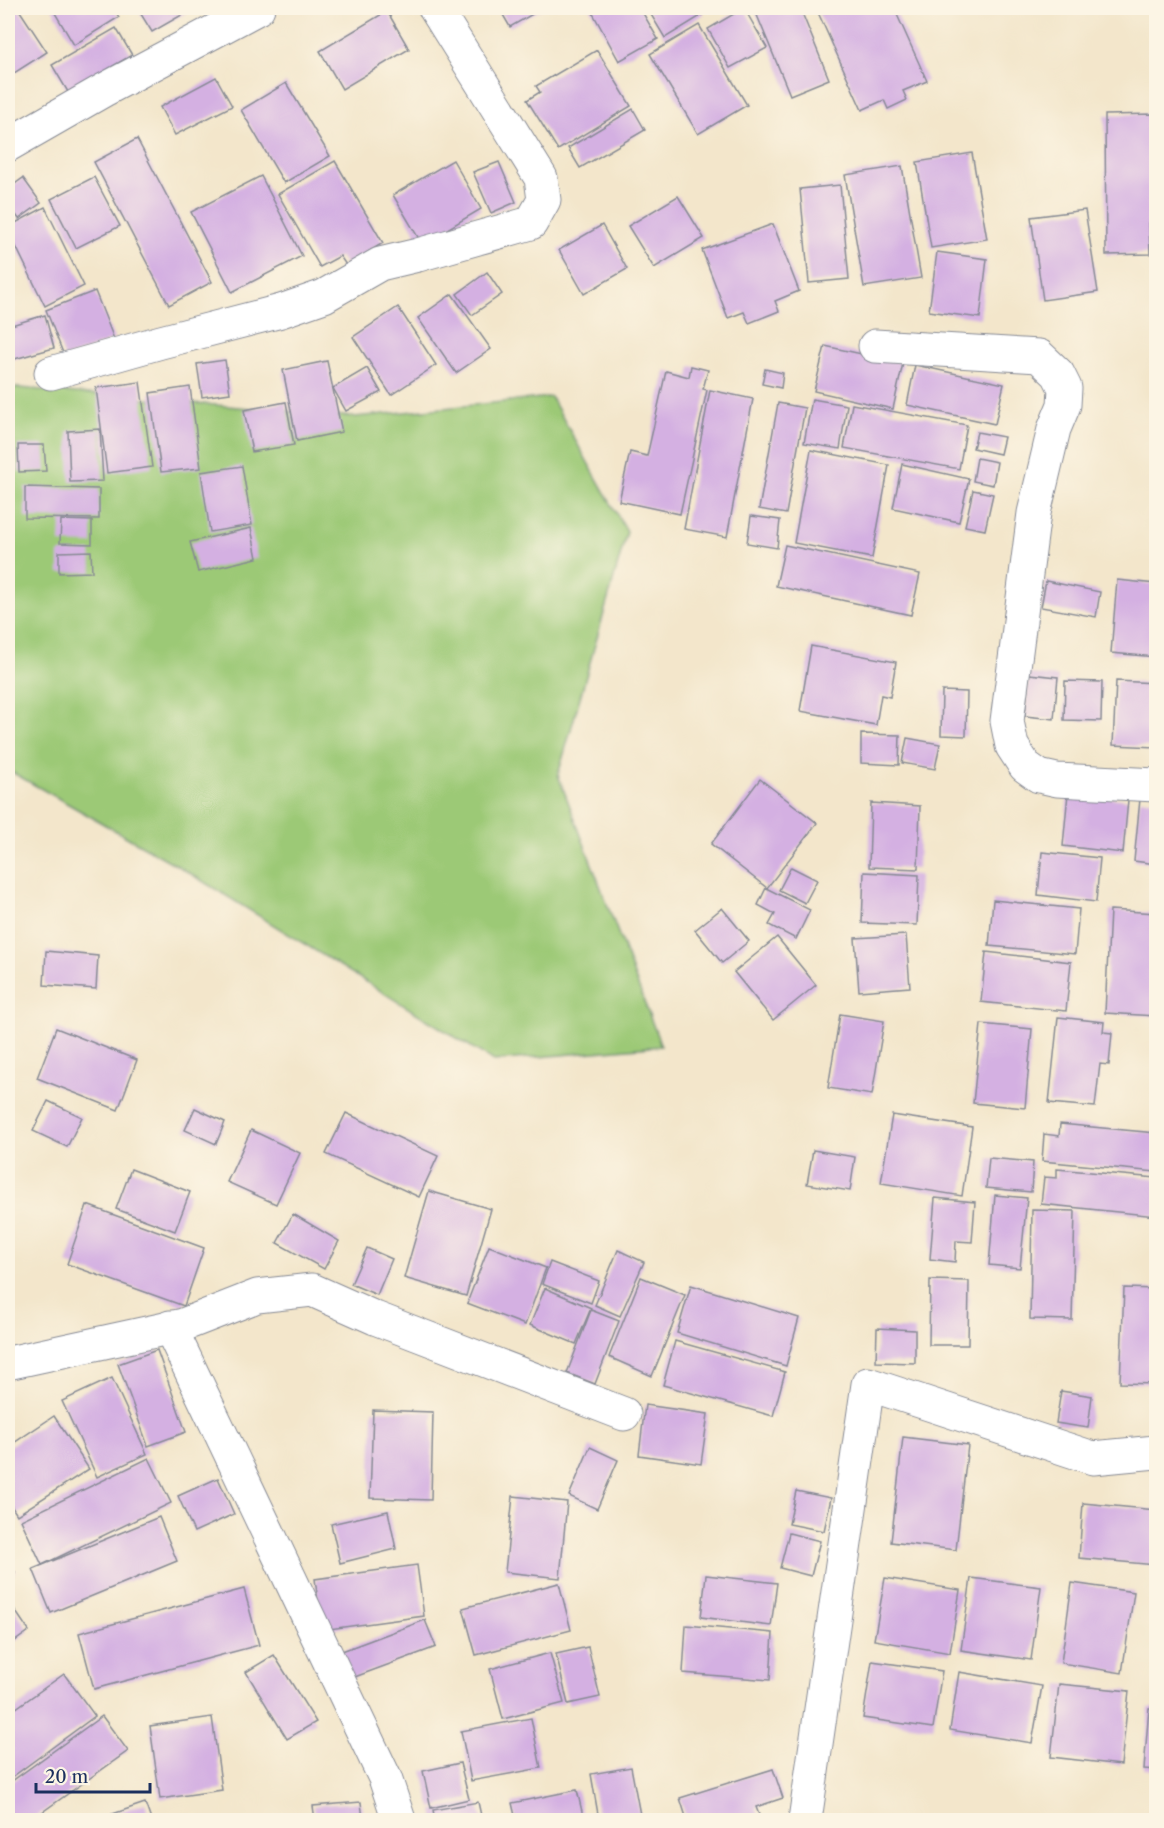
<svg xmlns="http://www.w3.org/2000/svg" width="1164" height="1828" viewBox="0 0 1164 1828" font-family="'Libre Caslon Text',serif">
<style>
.green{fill:#9cc976;stroke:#5c7c6a;stroke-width:1.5}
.building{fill:#d4b0e2}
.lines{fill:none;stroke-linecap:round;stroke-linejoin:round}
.minor-casing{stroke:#878a94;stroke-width:35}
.minor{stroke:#fff;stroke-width:33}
</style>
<rect width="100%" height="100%" fill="#fcf5e5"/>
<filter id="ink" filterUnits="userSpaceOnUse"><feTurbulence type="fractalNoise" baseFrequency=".0167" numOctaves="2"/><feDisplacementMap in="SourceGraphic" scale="12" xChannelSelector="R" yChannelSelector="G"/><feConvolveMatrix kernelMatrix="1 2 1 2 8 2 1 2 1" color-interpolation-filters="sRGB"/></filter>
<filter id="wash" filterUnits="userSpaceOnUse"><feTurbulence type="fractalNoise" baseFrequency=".008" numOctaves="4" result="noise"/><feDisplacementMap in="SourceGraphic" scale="24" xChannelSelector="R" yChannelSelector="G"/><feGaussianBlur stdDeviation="1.35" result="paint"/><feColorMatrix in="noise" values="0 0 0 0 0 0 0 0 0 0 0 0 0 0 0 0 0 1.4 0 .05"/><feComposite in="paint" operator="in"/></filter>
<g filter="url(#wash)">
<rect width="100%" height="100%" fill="#f3e6cb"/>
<polygon class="green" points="8,387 355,417 551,397 627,532 558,775 661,1046 494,1061 178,866 8,770"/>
<g id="blocks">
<g class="building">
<polygon points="8,8 18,8 47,52 8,77"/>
<polygon points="52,8 113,8 119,17 74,45"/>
<polygon points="144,8 194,8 152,32 139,11"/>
<polygon points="499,8 543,8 510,27"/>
<polygon points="590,8 640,8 658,39 619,61"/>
<polygon points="647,8 701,8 704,14 665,38"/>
<polygon points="744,8 767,48 730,68 708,29"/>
<polygon points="754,8 800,8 829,79 790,95"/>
<polygon points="816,8 894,8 927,81 903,91 907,100 888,109 884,100 862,110"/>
<polygon points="387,11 409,49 342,89 320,51"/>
<polygon points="699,25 747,105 698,134 650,54"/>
<polygon points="116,28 132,55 68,92 52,65"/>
<polygon points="597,50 631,106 558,150 527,100 540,92 536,86"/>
<polygon points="216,77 232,106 175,135 160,107"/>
<polygon points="286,83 330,156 284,183 241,110"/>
<polygon points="633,109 645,130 580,168 568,148"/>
<polygon points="1156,114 1156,223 1149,223 1150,254 1106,255 1105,115"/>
<polygon points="137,139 212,282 169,305 94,162"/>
<polygon points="972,153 987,239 931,248 917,162"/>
<polygon points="453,160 481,209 422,244 393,195"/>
<polygon points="335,161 383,243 346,265 340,256 320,267 278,194"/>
<polygon points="499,162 516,202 491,213 473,172"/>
<polygon points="902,166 921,278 864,287 845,175"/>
<polygon points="261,176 302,256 232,292 191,212"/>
<polygon points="94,177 120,226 76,248 51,199"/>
<polygon points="23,178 41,203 19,219 8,204 8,189"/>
<polygon points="840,185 849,279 809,283 800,189"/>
<polygon points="678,196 704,238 654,268 628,226"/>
<polygon points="45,207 84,286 45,306 8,230 8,227"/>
<polygon points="1085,210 1098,292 1043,300 1031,217"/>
<polygon points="773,224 799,291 775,301 779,311 749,323 744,312 728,318 702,250"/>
<polygon points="602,225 627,269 584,294 559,250"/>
<polygon points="937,252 987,259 980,318 929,311"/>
<polygon points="487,272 502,294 472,315 457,294"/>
<polygon points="95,291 114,339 65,358 46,310"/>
<polygon points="452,294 491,349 456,373 418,318"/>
<polygon points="398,307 436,365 391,395 353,337"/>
<polygon points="45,315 54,348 11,360 8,349 8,326"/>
<polygon points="825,346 903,363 893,409 814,391"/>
<polygon points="225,360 230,393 202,397 197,364"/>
<polygon points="327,361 342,432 297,441 283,370"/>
<polygon points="915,365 1004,384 995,424 907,405"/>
<polygon points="691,366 708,370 703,389 707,390 680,514 619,501 630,452 647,456 666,371 689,377"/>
<polygon points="367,368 381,392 346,411 333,388"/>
<polygon points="765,369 783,373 781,388 762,384"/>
<polygon points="140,382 152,467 107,473 96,388"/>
<polygon points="190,387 201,468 161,472 150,393"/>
<polygon points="710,390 753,399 727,537 684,529"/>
<polygon points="812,399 847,405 840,449 804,443"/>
<polygon points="286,402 294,445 252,452 244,410"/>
<polygon points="778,403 805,408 786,514 759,509"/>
<polygon points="852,404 967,425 959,469 844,448"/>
<polygon points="100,429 103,481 70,482 68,431"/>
<polygon points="977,432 1004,437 1000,454 973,448"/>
<polygon points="18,445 44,445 46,471 19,472"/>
<polygon points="811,450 889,465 872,558 794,543"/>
<polygon points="977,458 997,462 993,485 973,481"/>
<polygon points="902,464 969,479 959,522 893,508"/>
<polygon points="242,466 252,525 210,532 201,472"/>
<polygon points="25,487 99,489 99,519 25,518"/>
<polygon points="973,490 993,494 985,530 965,526"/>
<polygon points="751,516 780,520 777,548 747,543"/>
<polygon points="61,520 92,521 92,544 60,543"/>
<polygon points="251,528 257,558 198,572 190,542"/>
<polygon points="785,545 920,574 911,615 776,586"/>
<polygon points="91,551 92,572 59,573 59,552"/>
<polygon points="1117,580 1156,584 1156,657 1111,653"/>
<polygon points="1046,581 1100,592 1096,617 1041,607"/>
<polygon points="811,646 896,662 890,697 881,695 876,725 800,711"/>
<polygon points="1029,674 1058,677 1054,719 1025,716"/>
<polygon points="1065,681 1102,682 1101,721 1064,720"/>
<polygon points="1116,681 1156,683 1156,747 1113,745"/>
<polygon points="942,691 967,692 966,736 941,735"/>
<polygon points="861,734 900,735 899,765 861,763"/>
<polygon points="907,738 940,744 935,769 902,763"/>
<polygon points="760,779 817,823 767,888 711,844"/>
<polygon points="1068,793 1128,800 1123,853 1063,846"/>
<polygon points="1140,799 1156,801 1156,864 1134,861"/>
<polygon points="871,803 920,806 918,869 869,867"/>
<polygon points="1042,852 1100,858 1096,902 1038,895"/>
<polygon points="791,867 817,880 805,903 779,890"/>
<polygon points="864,872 919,875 917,925 862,923"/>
<polygon points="766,888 810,910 796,939 769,925 775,914 758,905"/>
<polygon points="993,900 1079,909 1075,954 989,946"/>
<polygon points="722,908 749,941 722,963 695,930"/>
<polygon points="1110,910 1156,913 1156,1016 1105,1013"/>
<polygon points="906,935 910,987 859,991 855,938"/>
<polygon points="777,937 816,985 773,1020 734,972"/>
<polygon points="46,951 98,956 96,989 44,985"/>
<polygon points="986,952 1071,962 1066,1011 981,1002"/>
<polygon points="8,1000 13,1001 8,1018"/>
<polygon points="840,1014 884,1021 872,1095 828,1088"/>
<polygon points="1058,1017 1104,1022 1103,1032 1112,1033 1109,1065 1100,1064 1095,1107 1049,1103"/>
<polygon points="981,1024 1032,1029 1025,1108 973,1103"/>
<polygon points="56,1028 137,1060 118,1110 37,1078"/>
<polygon points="48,1101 82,1117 67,1147 33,1131"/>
<polygon points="195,1108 225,1122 216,1144 185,1130"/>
<polygon points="346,1113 438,1156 419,1197 326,1154"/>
<polygon points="892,1115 972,1127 962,1196 881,1183"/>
<polygon points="1060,1124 1156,1133 1156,1172 1042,1161 1044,1134 1059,1136"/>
<polygon points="251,1130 300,1153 276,1204 227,1182"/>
<polygon points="813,1150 855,1157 850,1191 807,1184"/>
<polygon points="989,1158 1033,1162 1031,1192 986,1188"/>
<polygon points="131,1169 190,1192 175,1231 116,1209"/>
<polygon points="1057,1169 1156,1178 1156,1216 1041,1204 1044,1177 1057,1178"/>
<polygon points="429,1191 491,1209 466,1296 404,1278"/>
<polygon points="995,1195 1027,1198 1020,1268 989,1265"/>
<polygon points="935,1198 975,1202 972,1242 956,1241 955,1262 930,1259"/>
<polygon points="87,1205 204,1248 184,1306 67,1264"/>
<polygon points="1032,1210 1075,1211 1072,1320 1030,1319"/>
<polygon points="293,1214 339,1241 324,1269 277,1243"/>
<polygon points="489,1246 546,1268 525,1325 467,1303"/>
<polygon points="367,1248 392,1259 377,1295 351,1284"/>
<polygon points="618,1250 644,1262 620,1316 595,1305"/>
<polygon points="550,1262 599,1281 591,1303 542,1284"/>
<polygon points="641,1277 685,1295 652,1376 609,1357"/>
<polygon points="930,1280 969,1281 968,1345 929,1345"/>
<polygon points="691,1285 799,1318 786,1366 677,1333"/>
<polygon points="545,1288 591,1308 576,1344 530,1325"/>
<polygon points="1124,1288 1156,1289 1156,1384 1120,1383"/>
<polygon points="591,1310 619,1321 595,1384 567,1373"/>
<polygon points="877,1328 915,1330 915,1363 876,1362"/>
<polygon points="675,1341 785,1372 773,1416 663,1385"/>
<polygon points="157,1350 186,1432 148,1446 118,1364"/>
<polygon points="112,1378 147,1454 97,1477 62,1401"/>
<polygon points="1061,1391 1092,1396 1088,1428 1056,1423"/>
<polygon points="645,1405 708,1414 701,1464 639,1455"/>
<polygon points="373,1410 433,1412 431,1500 370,1498"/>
<polygon points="54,1416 89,1469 17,1515 8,1501 8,1447"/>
<polygon points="903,1437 968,1445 956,1550 891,1542"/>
<polygon points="590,1447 618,1460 597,1509 569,1496"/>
<polygon points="149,1458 171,1503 42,1565 21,1520"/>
<polygon points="218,1478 234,1514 194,1532 178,1496"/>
<polygon points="796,1491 831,1498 824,1531 789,1524"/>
<polygon points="513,1496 567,1502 560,1578 505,1572"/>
<polygon points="1083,1503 1156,1510 1156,1565 1079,1558"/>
<polygon points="388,1511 396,1549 340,1563 331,1524"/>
<polygon points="159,1517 177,1561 51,1613 33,1569"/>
<polygon points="789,1533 820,1541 811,1576 780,1568"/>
<polygon points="8,1561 15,1572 8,1577"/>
<polygon points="417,1565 424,1616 322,1630 315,1579"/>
<polygon points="706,1575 777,1583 771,1626 701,1617"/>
<polygon points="885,1578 960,1590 950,1653 874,1640"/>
<polygon points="971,1578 1041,1587 1031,1660 961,1650"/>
<polygon points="559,1583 571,1630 476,1655 463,1608"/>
<polygon points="1072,1583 1134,1592 1122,1673 1061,1663"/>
<polygon points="244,1589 259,1645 94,1689 79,1633"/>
<polygon points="8,1600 29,1631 8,1646"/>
<polygon points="425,1620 436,1647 352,1678 342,1651"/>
<polygon points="686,1625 773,1633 770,1680 683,1673"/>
<polygon points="588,1647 600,1697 568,1704 556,1654"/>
<polygon points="550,1653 564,1703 503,1719 490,1669"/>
<polygon points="274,1655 316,1722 287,1739 246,1672"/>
<polygon points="872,1661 942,1671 933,1728 863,1718"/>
<polygon points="959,1672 1042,1686 1032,1743 950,1730"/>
<polygon points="64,1674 95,1716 8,1780 8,1714"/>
<polygon points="1059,1684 1129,1691 1121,1765 1051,1757"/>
<polygon points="1149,1708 1156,1708 1156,1770 1144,1769"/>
<polygon points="102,1716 128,1751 31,1820 8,1820 8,1784"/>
<polygon points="212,1717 222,1790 160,1799 150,1726"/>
<polygon points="531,1718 541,1768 471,1781 461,1731"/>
<polygon points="460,1763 469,1799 431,1808 423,1771"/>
<polygon points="631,1767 641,1820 599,1820 591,1774"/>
<polygon points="773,1769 783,1798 756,1807 761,1820 687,1820 680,1798"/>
<polygon points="577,1790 584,1820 516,1820 512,1803"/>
<polygon points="361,1802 363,1820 315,1820 313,1806"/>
<polygon points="478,1802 482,1820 435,1820 433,1810"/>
<polygon points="145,1803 151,1820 95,1820"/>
</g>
</g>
</g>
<g filter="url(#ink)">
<use href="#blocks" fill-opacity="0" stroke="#878a94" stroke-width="1.5"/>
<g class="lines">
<g class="minor-casing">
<g id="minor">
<polyline points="8,145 104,90 258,8"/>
<polyline points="875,346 1039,356 1058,374 1065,388 1064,405 1054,429 1034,513 1007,721 1012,746 1025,766 1039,776 1057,780 1156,785"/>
<polyline points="51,373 161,342 281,311 324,296 380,264 418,255 531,223 544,200 541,178 435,8"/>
<polyline points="170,1327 385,1778 399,1820"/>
<polyline points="8,1363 183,1325 257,1296 312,1290 375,1318 624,1414"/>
<polyline points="805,1820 868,1384 1093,1458 1156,1452"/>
</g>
</g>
<use href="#minor" class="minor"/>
</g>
</g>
<rect width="1164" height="1828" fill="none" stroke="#fcf5e5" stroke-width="30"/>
<path d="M36 1783v9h114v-9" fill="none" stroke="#1b2f5e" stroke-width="3"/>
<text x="45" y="1783" font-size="18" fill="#1b2f5e" stroke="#fcf5e5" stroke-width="4.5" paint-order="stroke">20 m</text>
</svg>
